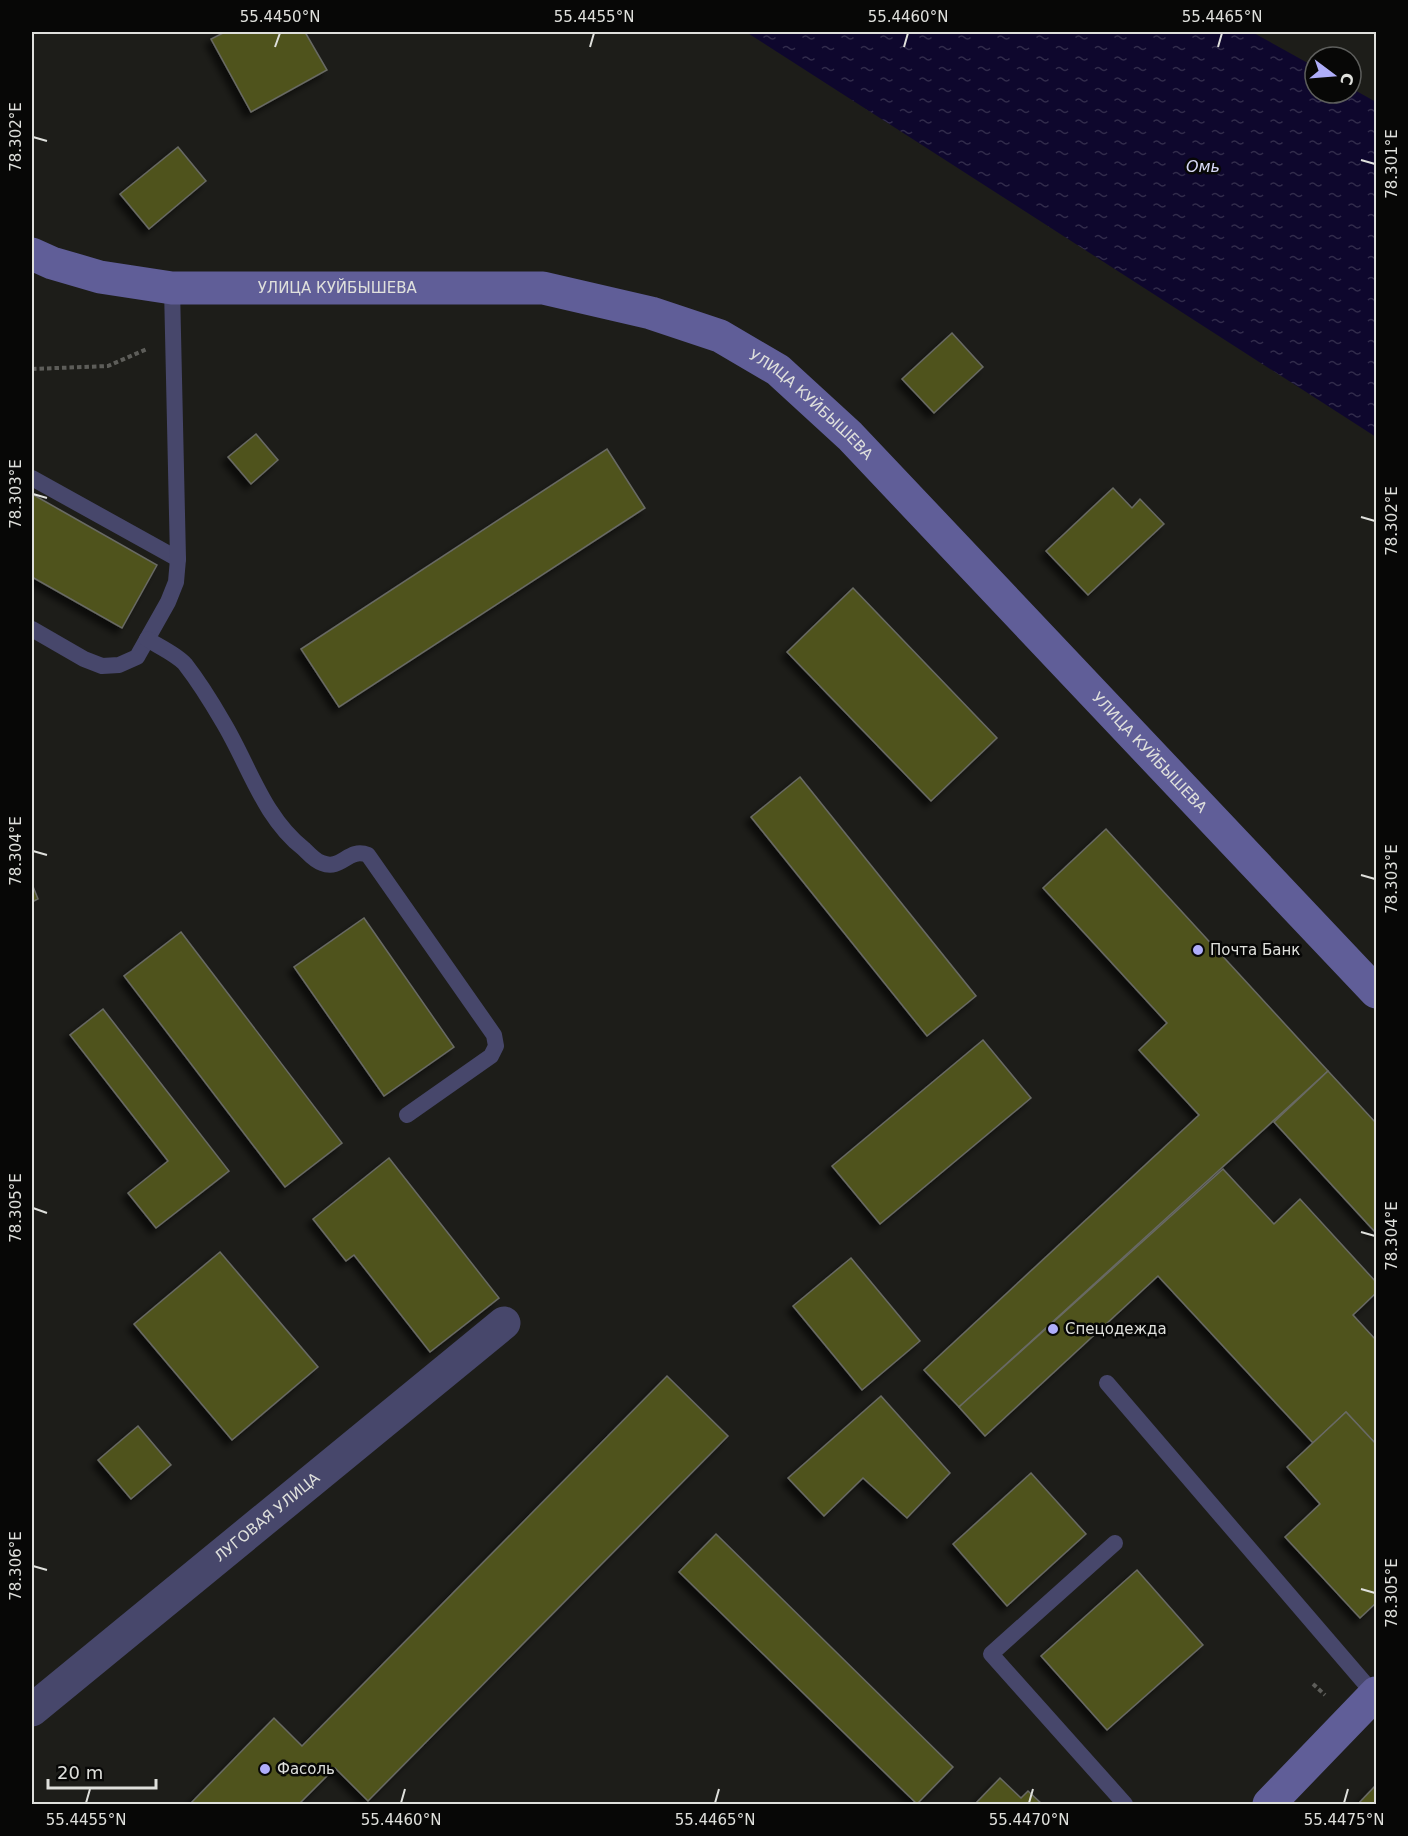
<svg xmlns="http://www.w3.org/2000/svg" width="1408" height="1836" viewBox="0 0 1408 1836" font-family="'DejaVu Sans',sans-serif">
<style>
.water{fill:url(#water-ripples)}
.building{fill:#4f531f;stroke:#696a64;stroke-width:1.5;filter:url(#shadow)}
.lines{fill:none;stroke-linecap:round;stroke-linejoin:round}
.path{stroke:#5d5d59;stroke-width:4;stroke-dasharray:4.5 3;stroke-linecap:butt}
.lane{stroke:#47476b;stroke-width:16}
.street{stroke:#47476b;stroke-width:33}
.secondary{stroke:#605e98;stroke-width:33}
.ticks{fill:none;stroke:#dfe0dc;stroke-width:2}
.poi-dot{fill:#afaefa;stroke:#070706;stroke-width:2}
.labels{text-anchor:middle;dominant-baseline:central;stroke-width:5;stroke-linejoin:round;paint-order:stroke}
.street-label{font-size:15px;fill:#dfe0dc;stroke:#070706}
.poi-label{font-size:15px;fill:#dfe0dc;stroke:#070706;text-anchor:start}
.water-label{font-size:16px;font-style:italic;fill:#d7d8f6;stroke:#070706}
.neatline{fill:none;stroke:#dfe0dc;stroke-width:2}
.ticks-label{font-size:15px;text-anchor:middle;fill:#dfe0dc}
</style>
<defs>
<pattern id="water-ripples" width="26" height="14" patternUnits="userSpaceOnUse" patternTransform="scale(1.5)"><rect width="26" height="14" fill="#0e072d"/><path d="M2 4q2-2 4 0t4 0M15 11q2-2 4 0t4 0" fill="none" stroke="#312b4b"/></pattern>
<filter id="shadow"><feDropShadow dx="-5.5" dy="5.5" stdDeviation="3" flood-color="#0009"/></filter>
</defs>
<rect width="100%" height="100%" fill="#1d1d19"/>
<polygon class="water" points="746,32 1252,32 1315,67 1315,93 1351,93 1351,88 1376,102 1376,437"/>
<g class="building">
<polygon points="225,32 305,32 327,70 251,112 211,39"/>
<polygon points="178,147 206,181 149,229 120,194"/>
<polygon points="952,333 983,367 934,413 902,379"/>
<polygon points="256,434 278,460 251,484 228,457"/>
<polygon points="607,449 645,508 339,707 301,649"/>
<polygon points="1113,488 1132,508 1140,499 1164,524 1088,595 1046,551"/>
<polygon points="32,494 157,565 122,628 32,577"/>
<polygon points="853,588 997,738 931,801 787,652"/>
<polygon points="800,777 976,996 927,1036 751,817"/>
<polygon points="1106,829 1328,1071 959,1407 924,1370 1199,1115 1139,1050 1167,1023 1043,888"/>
<polygon points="32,884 38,899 32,902"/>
<polygon points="364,918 454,1047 384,1096 294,967"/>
<polygon points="181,932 342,1143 285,1187 124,976"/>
<polygon points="103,1009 229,1171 156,1228 128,1193 168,1161 70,1035"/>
<polygon points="983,1040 1031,1098 880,1224 832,1166"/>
<polygon points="1328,1071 1376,1123 1376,1233 1274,1122"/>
<polygon points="389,1158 499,1298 430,1352 354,1255 346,1261 313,1219"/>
<polygon points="1223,1169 1274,1224 1300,1199 1376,1282 1376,1293 1353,1315 1376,1340 1376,1440 1374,1442 1346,1412 1313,1443 1158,1276 985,1436 959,1407"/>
<polygon points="220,1252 318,1367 232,1440 134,1324"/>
<polygon points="851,1258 920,1341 862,1390 793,1306"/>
<polygon points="667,1376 728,1436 368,1801 335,1768 299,1804 190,1804 274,1718 302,1746"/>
<polygon points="881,1396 950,1473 907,1518 863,1478 824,1516 788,1478"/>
<polygon points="1346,1412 1376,1444 1376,1603 1360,1618 1285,1537 1320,1504 1287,1467"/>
<polygon points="138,1426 171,1465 131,1499 98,1460"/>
<polygon points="1031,1473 1086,1534 1007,1606 953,1544"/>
<polygon points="716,1534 953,1767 917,1804 679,1572"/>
<polygon points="1137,1570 1203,1645 1107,1730 1041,1656"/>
<polygon points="1000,1778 1021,1798 1028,1791 1042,1804 975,1804"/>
<polygon points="1376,1785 1376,1804 1358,1804"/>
</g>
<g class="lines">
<g class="path">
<polyline points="32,369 108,366 147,349"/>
<polyline points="1313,1684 1325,1695"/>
</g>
<g class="lane">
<polyline points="32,478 178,559"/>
<polyline points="32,629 84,659 102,666 119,665 137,657 168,602 176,582 178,559 172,288"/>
<path d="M 147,639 C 158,646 176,654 185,664 C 199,682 212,703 223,722 C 249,765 263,817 304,849 C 309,854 315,861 322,863 C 342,871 348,847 368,855 L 494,1035 L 496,1046 L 491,1056 L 407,1115"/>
<polyline points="1107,1383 1375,1695"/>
<polyline points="1115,1543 991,1654 1125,1804"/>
</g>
<path class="street" id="s1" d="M 32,1710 L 504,1323"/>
<g class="secondary">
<path id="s2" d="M 32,254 L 52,263 L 100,277 L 172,288 L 543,288 L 651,313 L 720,336 L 778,370 L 850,436 L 1376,992"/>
<polyline points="1269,1804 1376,1693"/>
</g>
</g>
<path class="ticks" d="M 275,47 L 280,33M 590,47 L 594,33M 904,47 L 908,33M 1218,47 L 1222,33M 33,137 L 47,141M 1361,160 L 1375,164M 33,494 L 47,498M 1361,517 L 1375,521M 33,851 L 47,855M 1361,875 L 1375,879M 33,1208 L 47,1213M 1361,1232 L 1375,1236M 33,1566 L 47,1570M 1361,1589 L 1375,1593M 86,1803 L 90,1789M 401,1803 L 405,1789M 715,1803 L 719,1789M 1029,1803 L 1033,1789M 1344,1803 L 1348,1789"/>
<g class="poi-dot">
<circle cx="1198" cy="950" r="6"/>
<circle cx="1053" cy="1329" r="6"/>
<circle cx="265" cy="1769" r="6"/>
</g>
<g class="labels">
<g class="street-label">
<text stroke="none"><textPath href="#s2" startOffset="310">УЛИЦА КУЙБЫШЕВА</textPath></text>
<text stroke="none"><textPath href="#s2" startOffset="814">УЛИЦА КУЙБЫШЕВА</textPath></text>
<text stroke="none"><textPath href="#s2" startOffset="1300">УЛИЦА КУЙБЫШЕВА</textPath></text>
<text stroke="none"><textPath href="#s1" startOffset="304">ЛУГОВАЯ УЛИЦА</textPath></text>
</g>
<g class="poi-label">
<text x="1210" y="950">Почта Банк</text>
<text x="1065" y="1329">Спецодежда</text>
<text x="277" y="1769">Фасоль</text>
</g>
<g class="water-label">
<text x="1203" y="166">Омь</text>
</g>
</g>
<rect width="1408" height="1836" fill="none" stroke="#070706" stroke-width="66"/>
<g transform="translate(1333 75) rotate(106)"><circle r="28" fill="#070706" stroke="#5d5e5c" stroke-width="1.5"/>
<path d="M0-4.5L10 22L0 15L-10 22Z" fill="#afaefa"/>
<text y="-9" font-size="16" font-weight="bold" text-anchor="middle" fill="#dfe0dc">С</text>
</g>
<path d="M48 1779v9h108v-9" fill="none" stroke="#dfe0dc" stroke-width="3"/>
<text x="57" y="1779" font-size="18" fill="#dfe0dc" stroke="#070706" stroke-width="4.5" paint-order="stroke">20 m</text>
<rect x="33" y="33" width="1342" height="1770" class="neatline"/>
<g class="ticks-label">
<text x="280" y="22">55.4450°N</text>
<text x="594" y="22">55.4455°N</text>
<text x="908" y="22">55.4460°N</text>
<text x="1222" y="22">55.4465°N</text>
<text transform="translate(16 137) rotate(-90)" y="5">78.302°E</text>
<text transform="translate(1392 164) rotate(-90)" y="5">78.301°E</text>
<text transform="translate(16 494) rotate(-90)" y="5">78.303°E</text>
<text transform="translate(1392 521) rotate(-90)" y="5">78.302°E</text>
<text transform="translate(16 851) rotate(-90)" y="5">78.304°E</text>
<text transform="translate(1392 879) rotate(-90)" y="5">78.303°E</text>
<text transform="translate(16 1208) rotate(-90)" y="5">78.305°E</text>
<text transform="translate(1392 1236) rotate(-90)" y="5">78.304°E</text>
<text transform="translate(16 1566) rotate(-90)" y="5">78.306°E</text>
<text transform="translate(1392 1593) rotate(-90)" y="5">78.305°E</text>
<text x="86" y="1825">55.4455°N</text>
<text x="401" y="1825">55.4460°N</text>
<text x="715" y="1825">55.4465°N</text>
<text x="1029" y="1825">55.4470°N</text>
<text x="1344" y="1825">55.4475°N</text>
</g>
</svg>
